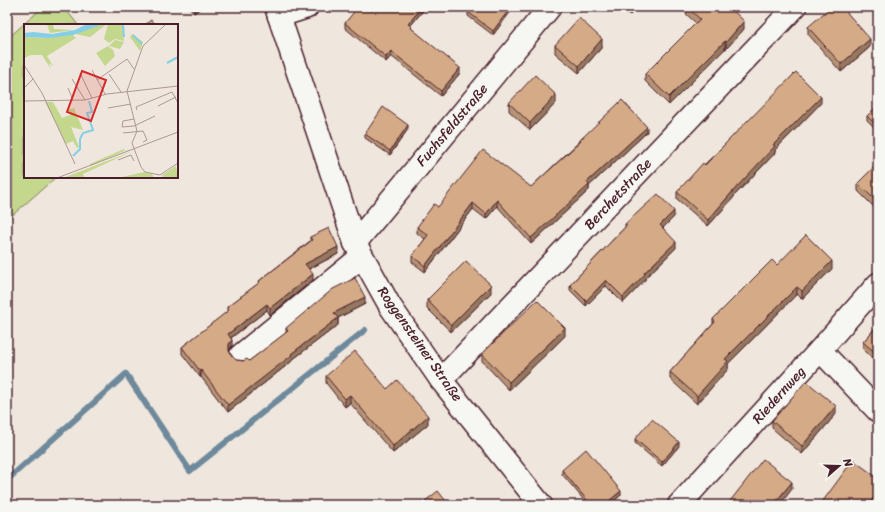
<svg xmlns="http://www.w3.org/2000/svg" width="885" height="512" viewBox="0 0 885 512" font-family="Sriracha,sans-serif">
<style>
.green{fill:#c3d78d;stroke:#867b5c}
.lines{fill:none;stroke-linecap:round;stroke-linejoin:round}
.stream{stroke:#6d899b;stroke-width:6}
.minor-casing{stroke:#4a1f2b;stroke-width:25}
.minor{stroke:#f6f6f2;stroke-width:22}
.wall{fill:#b79374;stroke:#4a1f2b}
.shaded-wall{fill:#95785e;stroke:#4a1f2b}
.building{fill:#d5ab87;stroke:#4a1f2b}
.labels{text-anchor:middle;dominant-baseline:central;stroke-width:3;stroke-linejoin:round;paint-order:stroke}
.street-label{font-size:14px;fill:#4a1f2b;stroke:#f6f6f2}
.inset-river{fill:none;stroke:#85cfe6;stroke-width:2}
.inset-road{fill:none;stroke:#ad9796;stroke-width:1}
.view{fill:#d62828;fill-opacity:0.15;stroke:#d62828;stroke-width:2}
.inset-edge{fill:none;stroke:#4a1f2b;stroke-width:2}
</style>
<rect width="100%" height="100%" fill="#efe7dd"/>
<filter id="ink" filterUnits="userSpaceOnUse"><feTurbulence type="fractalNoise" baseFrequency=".025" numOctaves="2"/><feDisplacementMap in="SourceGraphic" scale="8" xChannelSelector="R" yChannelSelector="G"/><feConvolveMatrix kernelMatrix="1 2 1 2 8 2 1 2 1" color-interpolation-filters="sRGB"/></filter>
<g filter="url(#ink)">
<polygon class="green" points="43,7 64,7 78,25 25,25 25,177 56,177 7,220 7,39"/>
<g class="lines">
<polyline class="stream" points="7,480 126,374 190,471 365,330"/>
<g class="minor-casing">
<g id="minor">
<polyline points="276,7 355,243 390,306 441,380 541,505"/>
<polyline points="279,16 307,7"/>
<polyline points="355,243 550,7"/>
<polyline points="820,350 878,411"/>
<polyline points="241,355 350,266 362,256"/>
<polyline points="441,380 795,7"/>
<polyline points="679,505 820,350 878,284"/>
</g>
</g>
<use href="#minor" class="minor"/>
</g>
<g class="wall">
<polygon points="189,7 202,7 194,13"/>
<polygon points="376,7 426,7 410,26 412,29 460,73 441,96 391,56 386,62 345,28 345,23 372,11"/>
<polygon points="620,7 637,7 630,15"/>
<polygon points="686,7 729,7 744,29 726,49 725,49 669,105 645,81 645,74 696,23 686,14"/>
<polygon points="511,11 493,35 468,16 468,12"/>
<polygon points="808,27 870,47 841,72 808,34"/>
<polygon points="555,45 602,47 579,73 555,53"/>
<polygon points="509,103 556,103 530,130 509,111"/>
<polygon points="821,103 775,150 775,153 734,196 734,197 708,226 677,199 677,192 748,121"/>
<polygon points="878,105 878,131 867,120 867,116"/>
<polygon points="408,129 390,155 365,138 365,134"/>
<polygon points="647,132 589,186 589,190 531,244 497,206 486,219 473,209 425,272 412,262 412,256 425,239 417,233 417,227 438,207 531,187 580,141 580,140"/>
<polygon points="878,163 878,211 858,191 858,183"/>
<polygon points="674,217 663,228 676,248 645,278 645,280 623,303 606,286 586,306 570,290 570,285 625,227 625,224"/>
<polygon points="310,237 338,254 309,269 313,280 270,315 267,310 231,338 232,346 229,351 232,356 236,360 249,361 286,333 286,328 365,304 338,318 338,325 292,360 292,361 228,412 201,377 200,377 182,354 182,347 227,312 227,307 259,283 259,281 310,241"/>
<polygon points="777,265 832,269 802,299 797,294 728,364 728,369 697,404 670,379 670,372 713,324 713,319"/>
<polygon points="491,293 451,332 427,308 427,300"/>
<polygon points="878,325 878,363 863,349 863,342"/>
<polygon points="565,336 509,390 482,361 482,354"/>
<polygon points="326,376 387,389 428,424 393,453 350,403 345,407 326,383"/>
<polygon points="836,414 802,454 772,428 772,421"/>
<polygon points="635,439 679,446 662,466 635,443"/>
<polygon points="562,470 621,495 609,505 588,505 562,474"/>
</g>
<g class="shaded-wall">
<polygon points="197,7 202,7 194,13 194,9"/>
<polygon points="422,7 426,7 408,29 408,24"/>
<polygon points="511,7 511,11 493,35 493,31"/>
<polygon points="634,7 637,7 630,15 630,11"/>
<polygon points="744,21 744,29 726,49 726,42"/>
<polygon points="602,39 602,47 579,73 579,66"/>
<polygon points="870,39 870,47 841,72 841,64"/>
<polygon points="725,41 725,49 669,105 669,97"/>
<polygon points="391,51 391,56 386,62 386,57"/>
<polygon points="460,68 460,73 441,96 441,91"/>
<polygon points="556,95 556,103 530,130 530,123"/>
<polygon points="821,97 821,103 775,150 775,153 734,196 734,197 708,226 708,220 773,145"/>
<polygon points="408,125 408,129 390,155 390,151"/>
<polygon points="647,127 647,132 589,186 589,190 531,244 531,238 587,182"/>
<polygon points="497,200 497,206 486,219 486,214"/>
<polygon points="473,203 473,209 425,272 425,266"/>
<polygon points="674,211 674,217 660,231 660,225"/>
<polygon points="676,242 676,248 645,278 645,280 623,303 623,297 644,273"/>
<polygon points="338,247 338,254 305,271 305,264"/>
<polygon points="832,261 832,269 802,299 802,291"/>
<polygon points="313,274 313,280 270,315 270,308"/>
<polygon points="606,280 606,286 586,306 586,301"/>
<polygon points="491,285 491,293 451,332 451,325"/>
<polygon points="797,287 797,294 728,364 728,369 697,404 697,396 725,359"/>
<polygon points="365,297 365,304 334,320 334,313"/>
<polygon points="267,304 267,310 228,340 228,334"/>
<polygon points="338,318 338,325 292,360 292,361 228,412 228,405 291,354"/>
<polygon points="565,328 565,336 509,390 509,382"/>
<polygon points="232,340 232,346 229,351 229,344"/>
<polygon points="201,370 201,377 200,377 200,371"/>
<polygon points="350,395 350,403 345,407 345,399"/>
<polygon points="836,406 836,414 802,454 802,446"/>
<polygon points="428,416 428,424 393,453 393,446"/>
<polygon points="679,442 679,446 662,466 662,462"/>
<polygon points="792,482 792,489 780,505 773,505"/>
<polygon points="621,491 621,495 609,505 604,505"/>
<polygon points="878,492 878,499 874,505 868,505"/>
</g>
<g class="building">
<polygon points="192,7 197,7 194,9"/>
<polygon points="358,7 367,7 372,11 376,7 422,7 408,24 412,27 411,28 460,68 441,91 391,51 386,57 345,23"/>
<polygon points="472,7 511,7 493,31 468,12"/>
<polygon points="625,7 634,7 630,11"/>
<polygon points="687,7 729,7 744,21 726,42 725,41 669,97 645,74 700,19"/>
<polygon points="831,7 842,7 870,39 841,64 808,27"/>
<polygon points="579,18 602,39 579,66 555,45"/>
<polygon points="151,20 155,25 145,25"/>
<polygon points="796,72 821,97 773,145 775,146 734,190 708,220 677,192 703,163 705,165 748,120 748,121"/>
<polygon points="535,75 556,95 530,123 509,103"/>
<polygon points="622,100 647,127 587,182 589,185 531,238 497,200 486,214 473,203 425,266 412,256 428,235 417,227 434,204 438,207 483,150 531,187 581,141 580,140"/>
<polygon points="878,105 878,127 867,116"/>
<polygon points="383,107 408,125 390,151 365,134"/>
<polygon points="878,163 878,203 858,183"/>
<polygon points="658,194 674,211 660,225 676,242 644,273 645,274 623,297 606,280 586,301 570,285 627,225 625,224"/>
<polygon points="329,228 338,247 305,264 313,274 270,308 267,304 228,334 232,340 229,344 229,351 232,356 236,360 243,361 247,359 249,361 288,331 286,328 333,289 355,278 365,297 334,313 338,318 291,354 292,355 228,405 201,370 200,371 182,347 229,310 227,307 260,282 259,281 312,240 310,237"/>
<polygon points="806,235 832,261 802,291 797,287 725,359 728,361 697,396 670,372 715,322 713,319 772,260 777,265"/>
<polygon points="466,261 491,285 451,325 427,300"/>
<polygon points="537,300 565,328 509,382 482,354"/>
<polygon points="878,325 878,355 863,342"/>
<polygon points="355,351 387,389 397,380 428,416 393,446 350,395 345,399 326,376"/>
<polygon points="806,381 836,406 802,446 772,421"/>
<polygon points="652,419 679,442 662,462 635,439"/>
<polygon points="586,449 621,491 604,505 591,505 562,470"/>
<polygon points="763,459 792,482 773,505 727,505"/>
<polygon points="853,460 878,478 878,492 868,505 820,505"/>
<polygon points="438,491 449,505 420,505"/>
</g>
</g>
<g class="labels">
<g class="street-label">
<text transform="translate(452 125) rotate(-50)">Fuchsfeldstraße</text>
<text transform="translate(618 194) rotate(-47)">Berchetstraße</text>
<text transform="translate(420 344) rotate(55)">Roggensteiner Straße</text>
<text transform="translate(779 395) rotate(-48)">Riedernweg</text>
</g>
</g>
<g transform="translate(24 24)">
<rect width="154" height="154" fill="#efe7dd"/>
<path d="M 108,10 L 119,18 L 116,27 L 106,13 ZM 84,22 L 89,26 L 91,32 L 81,42 L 72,29 ZM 21,78 L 29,78 L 38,94 L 46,91 L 44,86 L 50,84 L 59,106 L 47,103 L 55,123 L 53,124 L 49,117 L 42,120 ZM 109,123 L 67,142 L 66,140 L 100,125 L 101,127 Z" fill="#c3d78d"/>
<path d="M 23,0 L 29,0 L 30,5 L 49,6 L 26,9 ZM 83,0 L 66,13 L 51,10 L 67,3 ZM 84,0 L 99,0 L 100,17 L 91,15 L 85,19 L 80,15 ZM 37,11 L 49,11 L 52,14 L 23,32 L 29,42 L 25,39 L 27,45 L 18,31 L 7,31 L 0,34 L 0,13 L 26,14 ZM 109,127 L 59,150 L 60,154 L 39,154 ZM 152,142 L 154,154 L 139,154 L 138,151 ZM 120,148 L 128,150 L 130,154 L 94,154 Z" fill="#c3d78d"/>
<path d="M 91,16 L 100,18 L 96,25 L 85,22 Z" fill="#c3d78d"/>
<path d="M 63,0 L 80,0 L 49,11 L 26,14 L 0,13 L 0,9 L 9,8 L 28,10 L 51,6 Z" fill="#85cfe6"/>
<path class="inset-river" d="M 99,0 L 100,13M 109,11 L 118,20M 143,39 L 154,33M 49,132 L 56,125 L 56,115 L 59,109 L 69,106 L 63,89 L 68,88 L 65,77"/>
<path class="inset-road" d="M 142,0 L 119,22 L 103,67 L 113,107 L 108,119 L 117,143 L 121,148 L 136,151 L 154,139M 0,41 L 18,69 L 51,140M 68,46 L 81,70M 56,49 L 68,74M 85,50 L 97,68M 48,55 L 61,76M 73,56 L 103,35 L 110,45M 0,64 L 9,55M 44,64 L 49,76M 0,77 L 61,76 L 83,70 L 154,62M 134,82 L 152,73M 84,84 L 107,80M 113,86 L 112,83 L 148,68 L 154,79M 110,95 L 99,97 L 98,103 L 110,102 L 131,92M 99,109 L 119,107 L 123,116 L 119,118M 94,136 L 107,131 L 110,137M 33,154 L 154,108"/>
<path class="view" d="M 58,47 L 82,56 L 67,97 L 43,88 Z"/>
<rect width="154" height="154" class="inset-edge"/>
</g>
<rect width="885" height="512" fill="none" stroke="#f6f6f2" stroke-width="24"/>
<rect x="12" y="12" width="861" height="488" fill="none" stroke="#4a1f2b" stroke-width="1.5" filter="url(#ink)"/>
<g transform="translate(839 466) rotate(70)" stroke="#f6f6f2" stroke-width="3" paint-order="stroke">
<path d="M0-3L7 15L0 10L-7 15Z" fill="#4a1f2b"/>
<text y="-6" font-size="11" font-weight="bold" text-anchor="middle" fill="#4a1f2b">N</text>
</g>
</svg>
